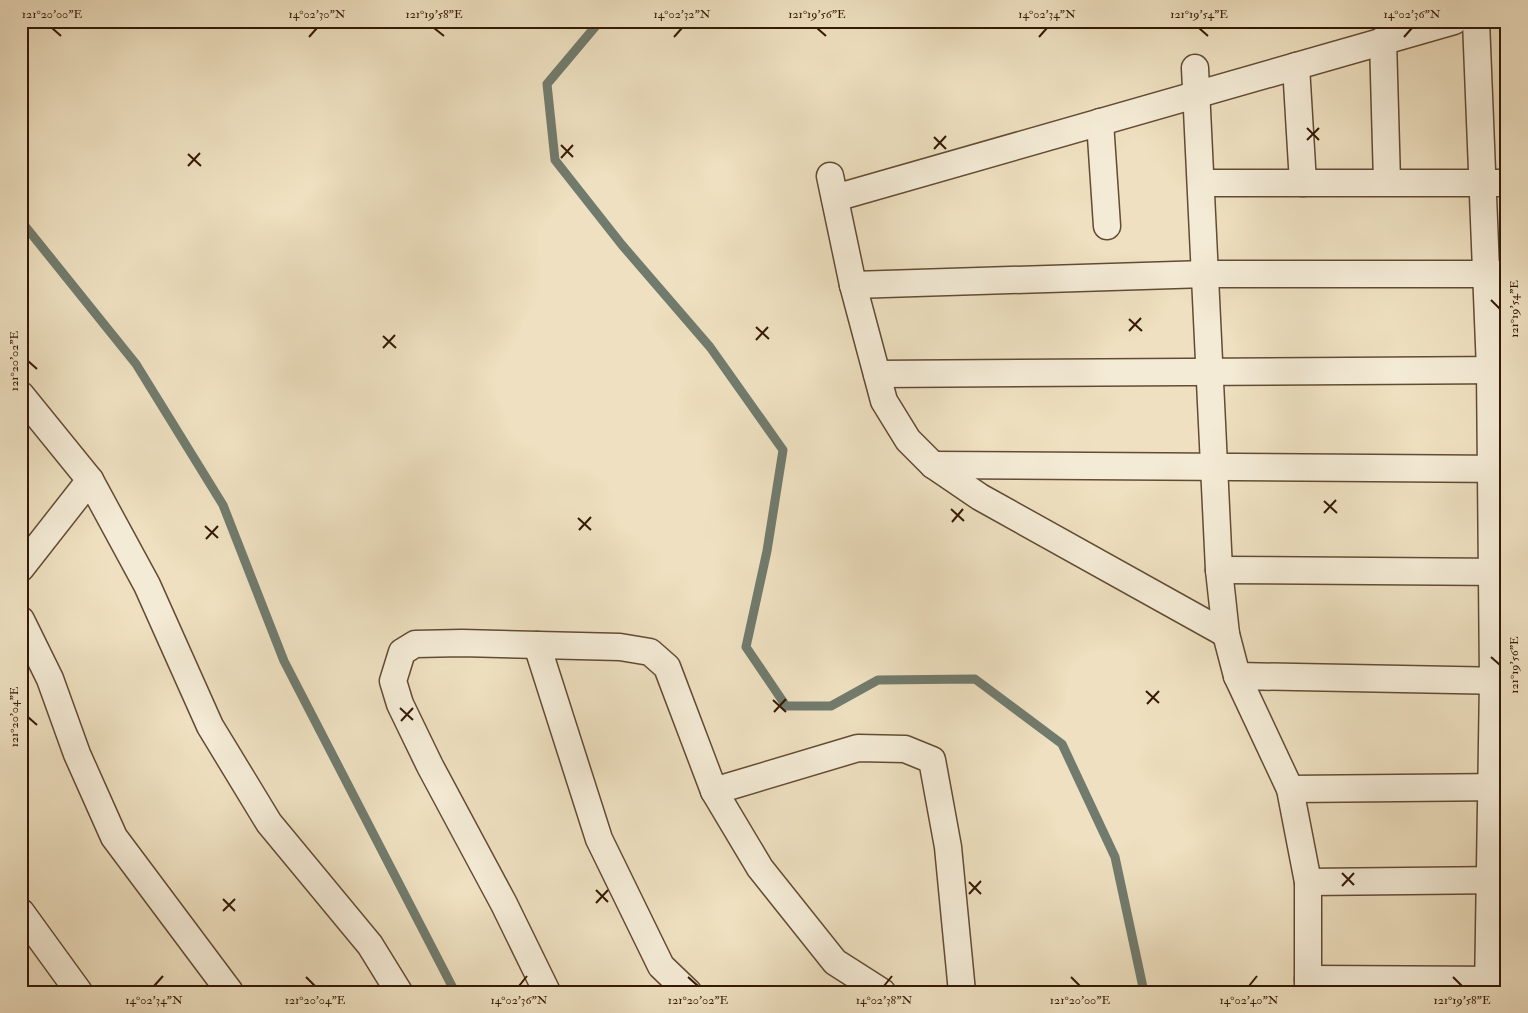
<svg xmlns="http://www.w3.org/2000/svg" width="1528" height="1013" viewBox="0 0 1528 1013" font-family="'IM FELL Double Pica',serif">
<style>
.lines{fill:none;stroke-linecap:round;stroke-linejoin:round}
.stream{stroke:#717b6d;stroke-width:9}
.minor-casing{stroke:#634b34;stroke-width:29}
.minor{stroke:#f4ebd6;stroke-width:26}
.ticks{fill:none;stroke:#351906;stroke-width:2}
.neatline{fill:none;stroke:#351906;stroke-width:2}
.ticks-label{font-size:12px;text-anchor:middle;fill:#351906}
</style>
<rect width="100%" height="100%" fill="#eee0c0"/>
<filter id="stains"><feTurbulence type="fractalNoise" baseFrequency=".004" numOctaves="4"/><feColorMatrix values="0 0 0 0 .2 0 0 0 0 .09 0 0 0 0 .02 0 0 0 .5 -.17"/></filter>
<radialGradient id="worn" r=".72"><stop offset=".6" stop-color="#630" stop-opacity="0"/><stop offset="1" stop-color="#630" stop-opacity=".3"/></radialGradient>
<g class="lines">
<g class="stream">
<polyline points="600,21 547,84 555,160 622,245 710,347 783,450 767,551 746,647 786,706 831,706 878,680 975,679 1062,744 1115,857 1144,992"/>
<polyline points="21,221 136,364 223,505 284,661 455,992"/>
</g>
<g class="minor-casing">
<g id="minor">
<polyline points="1476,21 1490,370 1493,681 1488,992"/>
<polyline points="1383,40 1387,182"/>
<polyline points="1296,66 1303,183"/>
<polyline points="1195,68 1219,570 1226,634 1237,676 1290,789 1308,882 1308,992"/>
<polyline points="1100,122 1107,226"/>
<polyline points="830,176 853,285 884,401 908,440 933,465 980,497 1226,634"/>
<polyline points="1201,183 1507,183"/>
<polyline points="835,198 1454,21"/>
<polyline points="853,285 1206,274 1507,274"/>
<polyline points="877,374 1506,370"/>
<polyline points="21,395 90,480 147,585 210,726 269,823 370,945 399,992"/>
<polyline points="933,465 1507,469"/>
<polyline points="21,568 90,480"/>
<polyline points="1219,570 1507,572"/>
<polyline points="21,620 50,679 77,754 114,837 230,992"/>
<polyline points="537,645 599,839 661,966 688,992"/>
<polyline points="1237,676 1507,681"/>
<polyline points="1290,789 1507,787"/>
<polyline points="714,791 858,748 905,749 932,760 948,847 962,992"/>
<polyline points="1308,882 1506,880"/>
<polyline points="21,912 79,992"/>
<polyline points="1308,979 1507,980"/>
<polyline points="547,992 504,904 430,766 400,704 393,681 402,652 415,644 462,643 620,647 650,652 667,667 714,791 760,868 835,962 882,992"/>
</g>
</g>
<use href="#minor" class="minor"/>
</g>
<path class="ticks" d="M 52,28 L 61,36M 434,28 L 444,36M 817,28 L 826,36M 1199,28 L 1208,36M 309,37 L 317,28M 674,37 L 682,28M 1039,37 L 1047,28M 1404,37 L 1412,28M 1307,128 L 1319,140M 934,137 L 946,149M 1307,140 L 1319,128M 561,145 L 573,157M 934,149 L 946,136M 188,154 L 201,166M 561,158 L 573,145M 188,166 L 200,153M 1491,300 L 1500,309M 1129,319 L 1142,331M 756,327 L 769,339M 1129,331 L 1141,318M 383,336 L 396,348M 756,340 L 768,327M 383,348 L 395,335M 28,361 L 37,369M 1324,501 L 1337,513M 951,509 L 964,521M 1324,513 L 1336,500M 578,518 L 591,530M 952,522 L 963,509M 205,526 L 218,538M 579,530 L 591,517M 206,539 L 218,526M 1491,657 L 1500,665M 1146,691 L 1159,703M 773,700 L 786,712M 1147,704 L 1159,691M 400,708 L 413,720M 774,712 L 786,699M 28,717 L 37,725M 401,721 L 413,708M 1342,873 L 1354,885M 969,882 L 981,894M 1342,886 L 1354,873M 596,890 L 608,902M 969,894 L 981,881M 223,899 L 235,911M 596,903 L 608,890M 223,911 L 235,899M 306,977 L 315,986M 688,977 L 698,986M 1071,977 L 1080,986M 1453,977 L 1462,986M 154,986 L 163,976M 519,986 L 527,976M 884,986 L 892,976M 1249,986 L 1257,976"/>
<rect width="1528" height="1013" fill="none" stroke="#eee0c0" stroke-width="55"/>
<rect x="28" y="28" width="1472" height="958" class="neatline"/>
<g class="ticks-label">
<text x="52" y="18">121°20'00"E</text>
<text x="317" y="18">14°02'30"N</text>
<text x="434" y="18">121°19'58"E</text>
<text x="682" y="18">14°02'32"N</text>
<text x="817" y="18">121°19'56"E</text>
<text x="1047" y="18">14°02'34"N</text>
<text x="1199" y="18">121°19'54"E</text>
<text x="1412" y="18">14°02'36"N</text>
<text transform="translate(1514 309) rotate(-90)" y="4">121°19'54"E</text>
<text transform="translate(14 361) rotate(-90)" y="4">121°20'02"E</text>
<text transform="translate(1514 665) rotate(-90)" y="4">121°19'56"E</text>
<text transform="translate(14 717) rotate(-90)" y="4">121°20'04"E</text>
<text x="154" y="1004">14°02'34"N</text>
<text x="315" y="1004">121°20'04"E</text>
<text x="519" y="1004">14°02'36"N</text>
<text x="698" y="1004">121°20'02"E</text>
<text x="884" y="1004">14°02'38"N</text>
<text x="1080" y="1004">121°20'00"E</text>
<text x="1249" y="1004">14°02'40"N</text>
<text x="1462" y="1004">121°19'58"E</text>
</g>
<rect width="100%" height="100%" filter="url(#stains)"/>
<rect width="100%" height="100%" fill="url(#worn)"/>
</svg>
